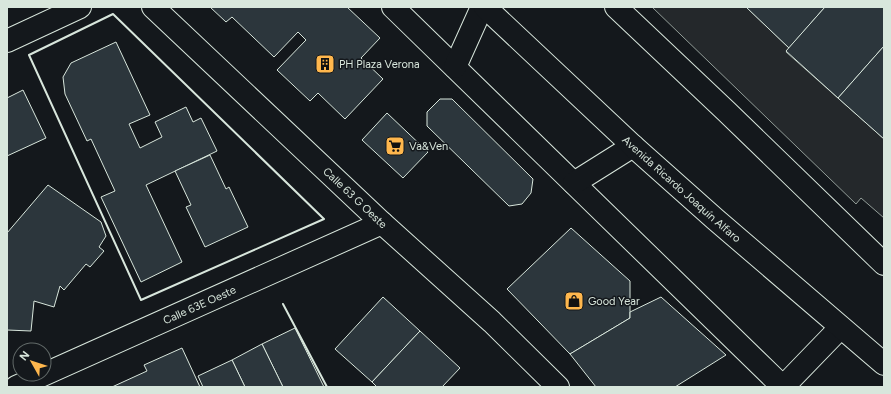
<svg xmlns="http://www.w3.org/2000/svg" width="891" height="394" viewBox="0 0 891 394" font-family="Figtree,sans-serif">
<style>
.parking{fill:#24282b;stroke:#939e99}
.building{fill:#2c363c;stroke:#d8e6dc}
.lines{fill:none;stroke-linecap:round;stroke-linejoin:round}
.minor-casing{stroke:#d8e6dc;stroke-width:24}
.major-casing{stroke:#d8e6dc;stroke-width:24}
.minor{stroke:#14181c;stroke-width:22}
.major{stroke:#14181c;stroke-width:22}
.wall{stroke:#d8e6dc;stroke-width:2}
.labels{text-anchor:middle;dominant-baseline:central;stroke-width:3;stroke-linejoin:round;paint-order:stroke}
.poi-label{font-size:11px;fill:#d8e6dc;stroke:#14181c;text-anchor:start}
.street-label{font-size:11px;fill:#d8e6dc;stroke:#14181c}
</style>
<rect width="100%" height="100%" fill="#14181c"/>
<polygon class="parking" points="652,7 746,7 789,48 786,52 884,139 884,218 861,198 856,204"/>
<g class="building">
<polygon points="210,7 347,7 380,38 361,58 383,79 345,119 318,93 310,101 277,70 306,40 298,32 274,57 232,17 226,22"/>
<polygon points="746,7 825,7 789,48"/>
<polygon points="825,7 884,7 884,46 838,98 786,51"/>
<polygon points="116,42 150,115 129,124 140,148 162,137 155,122 186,107 193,122 201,118 217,151 146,185 182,262 141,282 101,197 115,191 91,139 87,141 65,94 63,77 71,63"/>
<polygon points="884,46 884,139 838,98"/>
<polygon points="23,90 46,138 7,156 7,98"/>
<polygon points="440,99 452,99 533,179 531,193 522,204 509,206 427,126 427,112"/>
<polygon points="387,113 428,152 403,178 362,140"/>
<polygon points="210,155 226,189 229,187 248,227 205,247 186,207 191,205 175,171"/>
<polygon points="48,185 101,222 106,236 99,247 104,251 90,267 86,264 64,290 60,286 54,307 34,301 31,331 7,330 7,233"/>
<polygon points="571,228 630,281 630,318 570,354 507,289"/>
<polygon points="383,297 420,331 372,382 335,349"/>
<polygon points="661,297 726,355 675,387 596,387 570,354 630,318 630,312"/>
<polygon points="295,328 324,387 283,387 262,344"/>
<polygon points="420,331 460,368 442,387 377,387 372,382"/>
<polygon points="262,344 283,387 245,387 232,360"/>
<polygon points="182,348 200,387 112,387 147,371 144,365"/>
<polygon points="232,360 245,387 203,387 198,376"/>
</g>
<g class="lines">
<g class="minor-casing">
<g id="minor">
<path id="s1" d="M 153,7 L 382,223 L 492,322 L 558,387"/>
<polyline points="393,7 783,387 840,328"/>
<polyline points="7,41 80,7"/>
<polyline points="455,67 482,7"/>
<polyline points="574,183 633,146"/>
<path id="s2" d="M 16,387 L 382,223"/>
</g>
</g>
<g class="major-casing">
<g id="major">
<path id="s3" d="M 485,7 L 633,146 L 715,219 L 884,364"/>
<polyline points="616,7 726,111 884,264"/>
</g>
</g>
<use href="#minor" class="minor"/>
<use href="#major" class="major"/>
<g class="wall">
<polygon points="113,14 324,219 141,300 29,55"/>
<polyline points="283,304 327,387"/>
</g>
</g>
<defs>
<g id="building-square" transform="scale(1)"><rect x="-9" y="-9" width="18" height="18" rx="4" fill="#ffb74d" stroke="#14181c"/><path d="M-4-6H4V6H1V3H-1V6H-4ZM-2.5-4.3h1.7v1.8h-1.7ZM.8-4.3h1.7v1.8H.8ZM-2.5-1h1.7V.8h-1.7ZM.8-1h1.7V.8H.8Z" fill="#111"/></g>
<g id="supermarket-square" transform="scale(1)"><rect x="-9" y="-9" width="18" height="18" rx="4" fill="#ffb74d" stroke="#14181c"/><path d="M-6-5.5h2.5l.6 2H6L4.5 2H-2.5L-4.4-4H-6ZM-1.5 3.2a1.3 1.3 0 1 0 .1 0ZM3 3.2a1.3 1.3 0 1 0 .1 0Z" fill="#111"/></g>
<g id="shop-square" transform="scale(1)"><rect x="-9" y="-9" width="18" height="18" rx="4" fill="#ffb74d" stroke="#14181c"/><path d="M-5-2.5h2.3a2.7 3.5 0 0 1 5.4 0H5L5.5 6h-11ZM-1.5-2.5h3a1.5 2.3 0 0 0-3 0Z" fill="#111"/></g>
</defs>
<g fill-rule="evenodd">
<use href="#building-square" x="325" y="64"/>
<use href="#supermarket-square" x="395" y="146"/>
<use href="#shop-square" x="574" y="301"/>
</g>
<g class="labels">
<g class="poi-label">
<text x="339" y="64">PH Plaza Verona</text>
<text x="409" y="146">Va&amp;Ven</text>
<text x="588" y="301">Good Year</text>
</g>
<g class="street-label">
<text stroke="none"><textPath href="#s3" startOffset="268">Avenida Ricardo Joaquín Alfaro</textPath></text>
<text stroke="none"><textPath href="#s1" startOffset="278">Calle 63 G Oeste</textPath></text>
<text stroke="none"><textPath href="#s2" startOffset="201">Calle 63E Oeste</textPath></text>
</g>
</g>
<rect width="891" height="394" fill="none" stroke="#d8e6dc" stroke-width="16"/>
<g transform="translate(32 362) rotate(309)"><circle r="19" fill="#14181c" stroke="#626a69"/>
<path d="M0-3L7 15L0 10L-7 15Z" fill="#ffb74d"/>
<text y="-6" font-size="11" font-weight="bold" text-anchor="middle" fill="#d8e6dc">N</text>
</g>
</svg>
